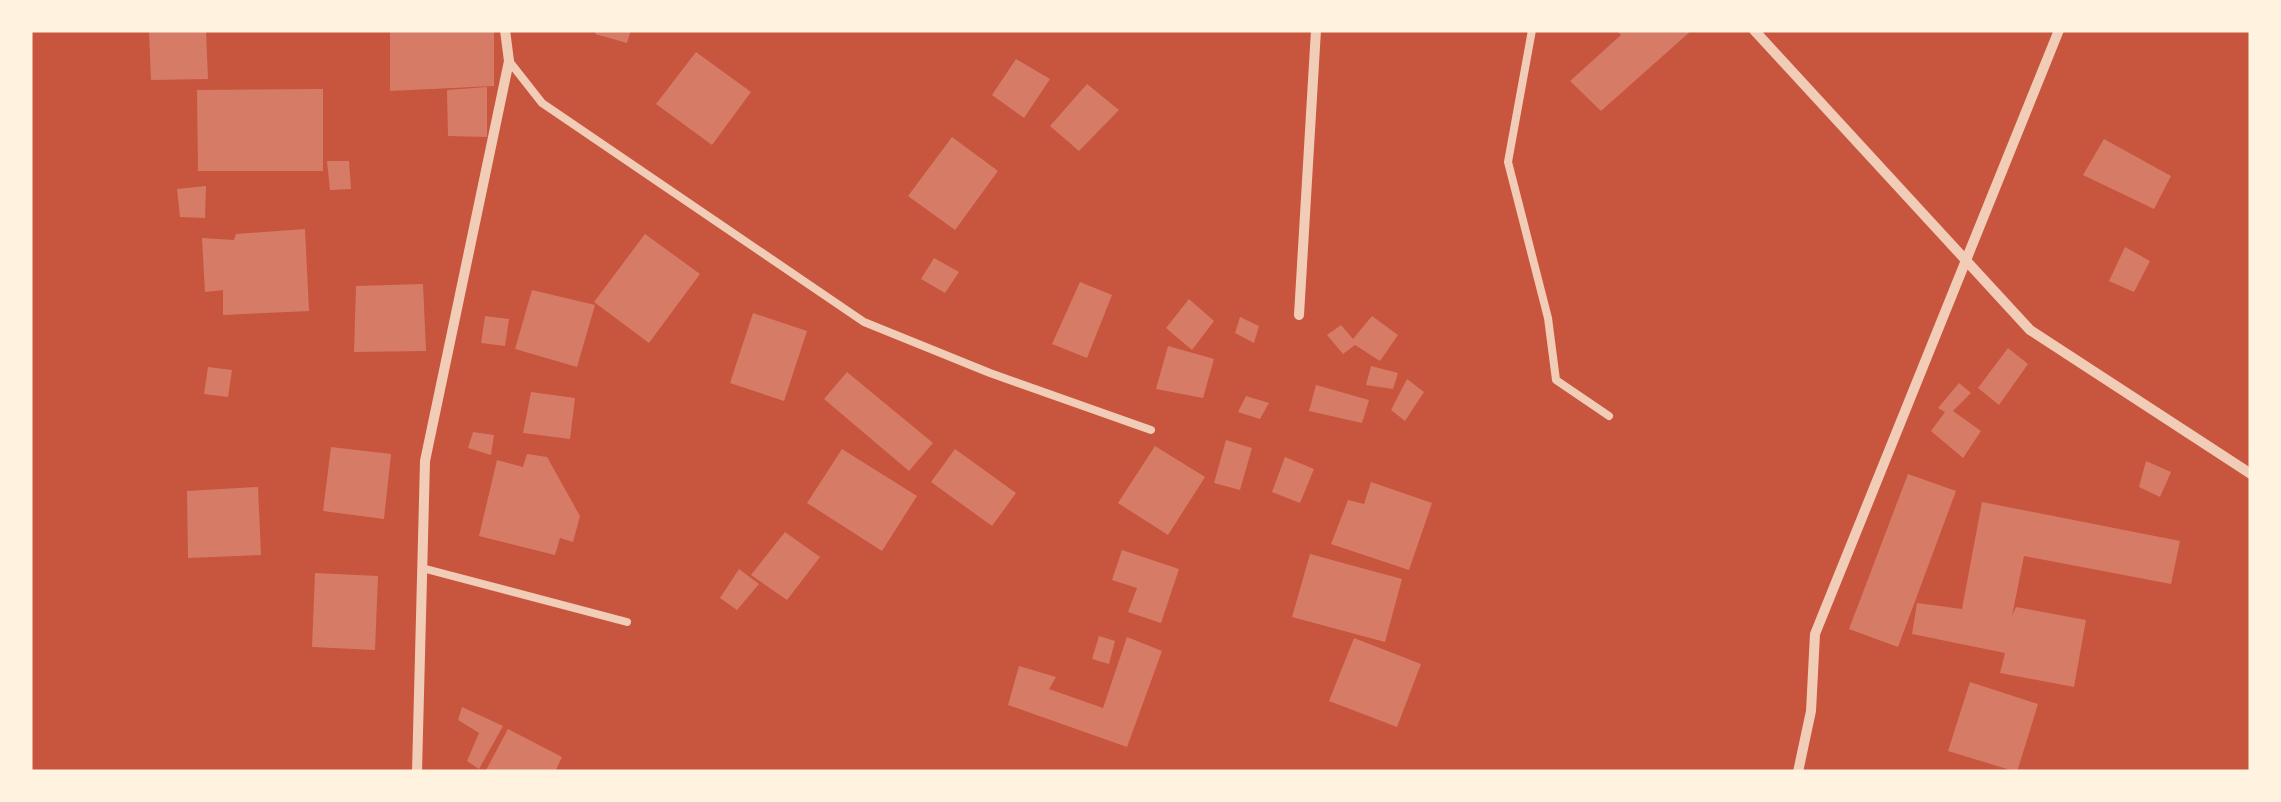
<svg xmlns="http://www.w3.org/2000/svg" width="2281" height="802" viewBox="0 0 2281 802" font-family="'Exo 2',sans-serif">
<style>
.building{fill:#d67c66}
.lines{fill:none;stroke-linecap:round;stroke-linejoin:round}
.service{stroke:#f1ccb7;stroke-width:8}
.minor{stroke:#f1ccb7;stroke-width:10}
</style>
<rect width="100%" height="100%" fill="#c8553d"/>
<g class="building">
<polygon points="206,30 208,79 151,80 149,31"/>
<polygon points="390,30 494,30 494,86 390,91"/>
<polygon points="596,30 631,30 627,43 595,34"/>
<polygon points="1616,30 1692,30 1601,111 1570,81 1621,35"/>
<polygon points="696,52 751,92 712,145 656,104"/>
<polygon points="1016,59 1050,79 1024,118 992,95"/>
<polygon points="1087,84 1119,110 1079,151 1050,126"/>
<polygon points="487,87 487,137 448,136 447,90"/>
<polygon points="323,89 323,171 198,171 197,90"/>
<polygon points="952,137 998,171 955,230 908,196"/>
<polygon points="2104,139 2171,176 2154,209 2083,175"/>
<polygon points="327,161 349,161 351,189 330,190"/>
<polygon points="206,186 205,218 180,217 177,189"/>
<polygon points="305,229 309,311 223,315 223,290 205,292 202,238 234,240 236,234"/>
<polygon points="645,234 700,274 649,343 594,302"/>
<polygon points="2125,247 2150,261 2134,292 2109,281"/>
<polygon points="934,258 959,272 945,293 921,279"/>
<polygon points="1080,282 1112,295 1087,358 1052,344"/>
<polygon points="423,284 426,351 354,352 356,286"/>
<polygon points="532,290 595,305 577,367 515,349"/>
<polygon points="1189,299 1214,321 1192,350 1166,328"/>
<polygon points="753,313 807,331 784,401 730,383"/>
<polygon points="485,316 509,319 505,346 481,343"/>
<polygon points="1372,316 1398,335 1380,361 1355,345 1343,354 1327,335 1341,325 1353,339"/>
<polygon points="1240,317 1259,326 1254,343 1235,333"/>
<polygon points="1168,346 1214,359 1203,398 1156,389"/>
<polygon points="2008,348 2028,364 1999,405 1978,388"/>
<polygon points="1371,366 1398,373 1393,389 1366,385"/>
<polygon points="208,367 232,370 228,397 204,394"/>
<polygon points="847,372 933,443 909,471 824,399"/>
<polygon points="1407,379 1424,392 1405,421 1391,410"/>
<polygon points="1959,383 1971,393 1953,411 1981,431 1963,458 1931,431 1945,412 1938,408"/>
<polygon points="1316,385 1369,400 1362,423 1309,411"/>
<polygon points="531,392 575,398 570,439 523,433"/>
<polygon points="1246,396 1269,403 1260,419 1238,412"/>
<polygon points="473,432 494,435 491,455 468,448"/>
<polygon points="1226,440 1252,448 1240,490 1214,483"/>
<polygon points="1155,446 1205,477 1168,535 1118,503"/>
<polygon points="331,447 391,454 384,519 323,511"/>
<polygon points="842,449 917,496 882,551 807,503"/>
<polygon points="955,449 1016,493 992,526 931,482"/>
<polygon points="527,454 547,457 580,516 573,542 560,538 555,555 479,536 497,460 523,467"/>
<polygon points="1285,457 1314,469 1300,503 1272,492"/>
<polygon points="2146,461 2171,472 2160,497 2139,487"/>
<polygon points="1908,474 1956,491 1898,647 1849,629"/>
<polygon points="1371,482 1432,503 1409,570 1331,544 1348,500 1364,504"/>
<polygon points="258,487 261,555 188,558 187,491"/>
<polygon points="1982,502 2180,541 2171,584 2024,556 2012,616 2016,607 2086,620 2074,687 2000,673 2005,653 1912,634 1917,603 1962,609"/>
<polygon points="785,532 820,557 787,600 751,575"/>
<polygon points="1122,550 1179,569 1161,623 1128,612 1137,588 1112,580"/>
<polygon points="1310,554 1402,579 1385,642 1292,617"/>
<polygon points="739,569 759,584 737,610 720,598"/>
<polygon points="315,573 378,576 375,650 312,647"/>
<polygon points="1099,636 1115,641 1109,664 1092,659"/>
<polygon points="1127,637 1162,651 1127,747 1008,705 1019,666 1056,677 1049,689 1103,708"/>
<polygon points="1354,638 1421,664 1397,727 1329,701"/>
<polygon points="1970,682 2038,704 2017,772 1948,751"/>
<polygon points="462,707 503,726 479,769 467,761 479,733 458,720"/>
<polygon points="508,729 562,757 555,772 485,772"/>
</g>
<g class="lines">
<g class="service">
<polyline points="1532,30 1508,162 1548,318 1556,380 1609,416"/>
<polyline points="509,61 542,103 864,322 990,373 1151,430"/>
<polyline points="422,568 627,622"/>
</g>
<g class="minor">
<polyline points="1754,30 2030,330 2251,474"/>
<polyline points="1299,315 1316,30"/>
<polyline points="417,772 425,461 509,61 505,30"/>
<polyline points="1798,772 1811,711 1815,634 2059,30"/>
</g>
</g>
<rect width="2281" height="802" fill="none" stroke="#fff3e0" stroke-width="65"/>
</svg>
